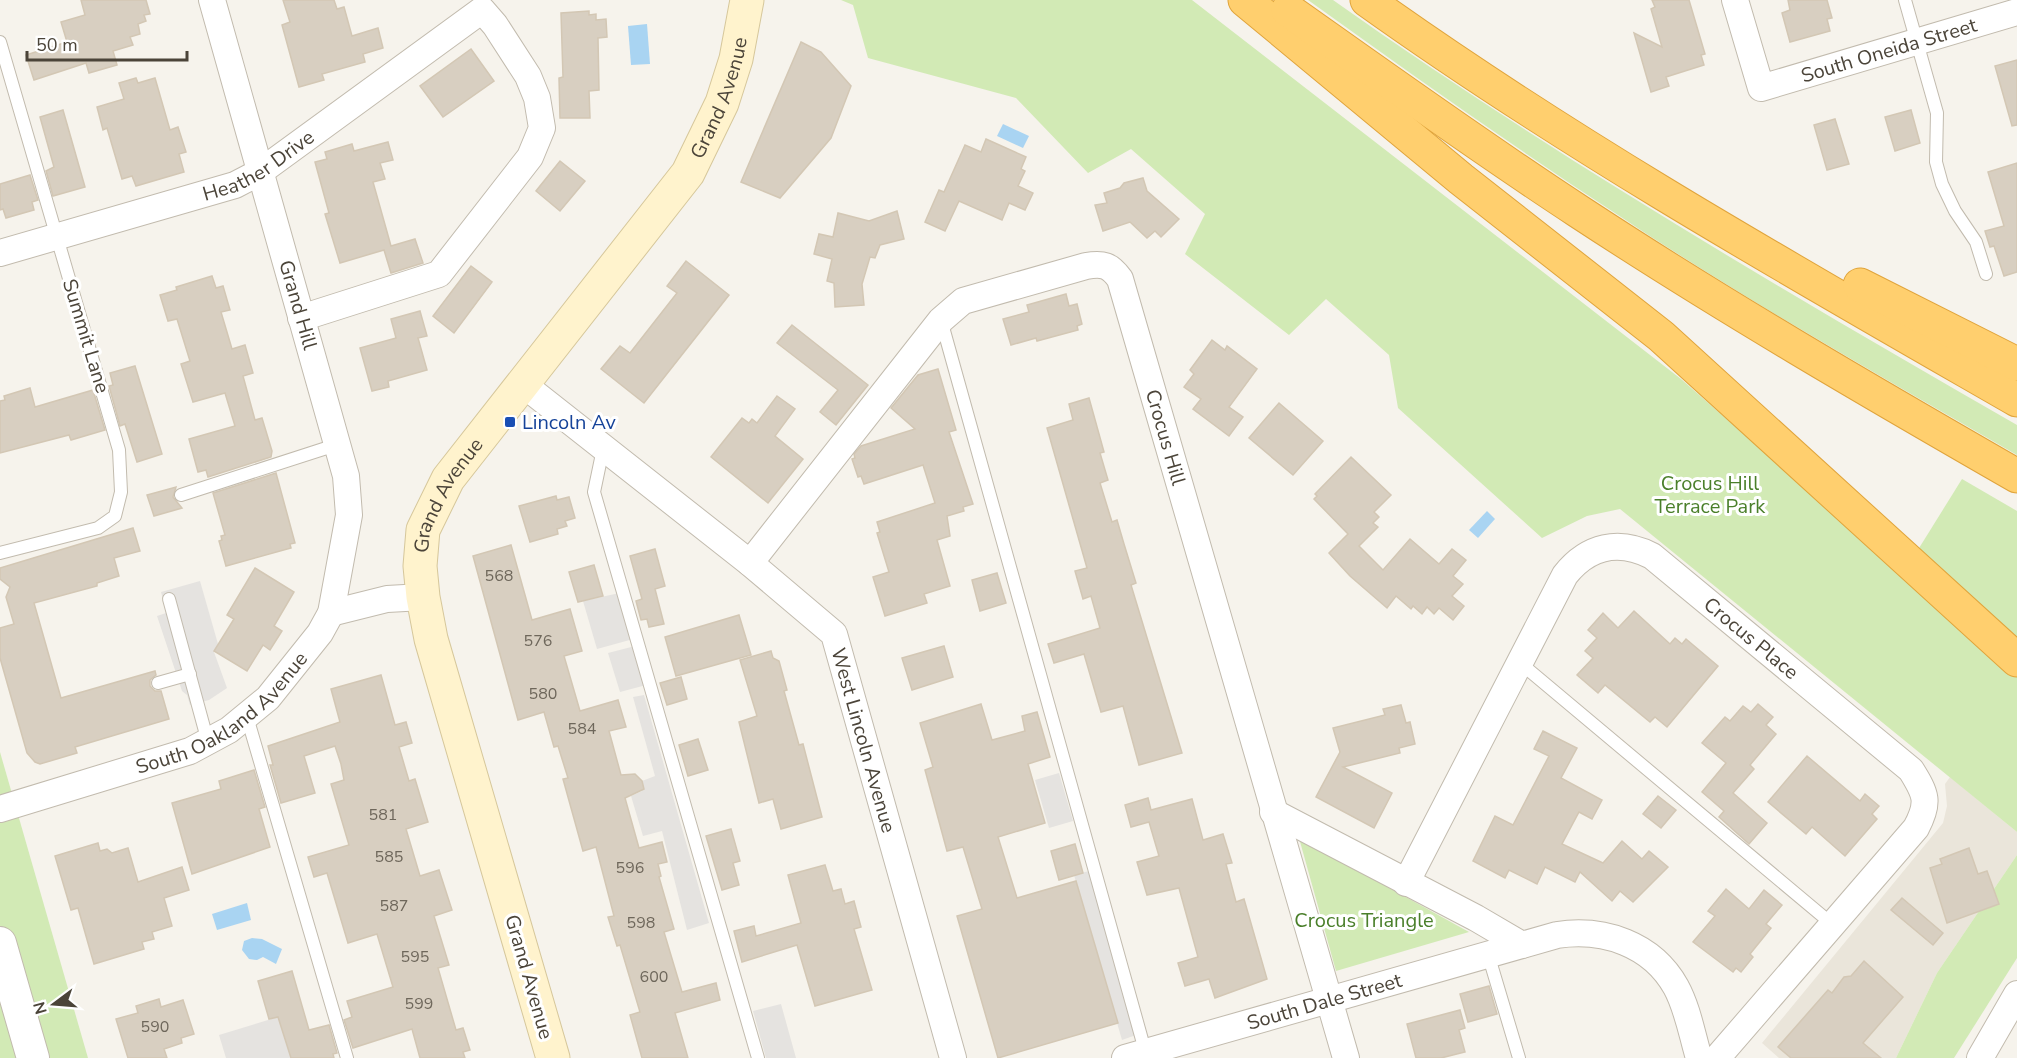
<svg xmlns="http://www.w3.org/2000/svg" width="2017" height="1058" viewBox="0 0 2017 1058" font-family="'Nunito Sans',sans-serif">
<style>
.residential{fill:#eae5da}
.green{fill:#d2eab5}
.parking{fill:#e5e3e0}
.water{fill:#a9d4f2}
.building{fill:#d8cfc1;stroke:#d3c7b4;stroke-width:1.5}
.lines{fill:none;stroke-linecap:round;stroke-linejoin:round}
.service-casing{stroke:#c2bbae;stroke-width:14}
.minor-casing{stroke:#c2bbae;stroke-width:28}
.tertiary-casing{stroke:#c2bbae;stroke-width:34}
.secondary-casing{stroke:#d6c79b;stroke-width:35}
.motorway-casing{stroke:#e0a43c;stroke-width:35}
.service{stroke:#fff;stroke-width:12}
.minor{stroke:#fff;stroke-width:26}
.tertiary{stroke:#fff;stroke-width:32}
.secondary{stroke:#fff3cd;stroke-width:33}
.motorway{stroke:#ffcf6e;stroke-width:33}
.transit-dot{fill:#1a4fb4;stroke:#fff;stroke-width:2}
.labels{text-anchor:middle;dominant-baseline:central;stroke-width:6;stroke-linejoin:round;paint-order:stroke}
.number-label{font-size:16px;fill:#6e675b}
.street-label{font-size:20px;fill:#4b4439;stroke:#fff}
.transit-label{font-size:20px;fill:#164399;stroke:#fff;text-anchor:start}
.park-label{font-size:20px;fill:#4a7f2a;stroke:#fff}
</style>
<rect width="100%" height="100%" fill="#f6f3ec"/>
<polygon class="residential" points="1950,777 2017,832 2017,855 1937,973 1896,1058 1779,1058 1762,1043 1943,823 1947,806 1945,784"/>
<g class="green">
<polygon points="841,0 1192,0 1681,379 2017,674 2017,832 1620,509 1587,516 1542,538 1398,408 1389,355 1326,299 1289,335 1185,254 1205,214 1131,149 1088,173 1016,98 868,58 853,5"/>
<path d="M 1308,0 L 1333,0 C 1553,156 1784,291 2017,425 L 2017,455 C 1884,378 1749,302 1621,217 C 1515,148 1411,74 1308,0 Z"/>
<polygon points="1962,479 2017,511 2017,643 1916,553"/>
<polygon points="0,752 88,1058 0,1058"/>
<polygon points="1299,838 1469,932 1336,971"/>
<polygon points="2017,855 2017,958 1954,1058 1896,1058 1937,973"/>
</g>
<g class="parking">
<polygon points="200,581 218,644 214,652 227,688 209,700 190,705 187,695 182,691 157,616 166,613 161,592"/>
<polygon points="624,592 637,638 597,649 583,601"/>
<polygon points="639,645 650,684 620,692 608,653"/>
<polygon points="644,695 709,923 687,930 662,831 643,836 631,796 642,791 642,781 655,776 633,697"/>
<polygon points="1059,773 1073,821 1049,828 1035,780"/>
<polygon points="1089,871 1136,1035 1122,1040 1074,875"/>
<polygon points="781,1004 796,1058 766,1058 753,1011"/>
<polygon points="278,1017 291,1058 226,1058 219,1035"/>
</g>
<g class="water">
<polygon points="647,24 650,64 631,65 628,26"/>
<polygon points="1003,124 1029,136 1023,148 997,136"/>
<polygon points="1487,511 1495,519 1478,538 1469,530"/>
<polygon points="247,903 251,920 217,930 212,914"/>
<polygon points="252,938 262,939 282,949 276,964 263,957 257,960 249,959 242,950 244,941"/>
</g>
<g class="building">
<polygon points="81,0 146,0 150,14 144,15 146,21 138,24 140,34 130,37 133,45 113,51 117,65 89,73 86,63 34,80 26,55 67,42 61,22 85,15"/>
<polygon points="283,0 334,0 337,9 344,7 352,36 378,28 383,48 363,54 365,62 322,74 324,80 299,87 282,25 290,22"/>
<polygon points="1652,0 1689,0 1705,54 1701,55 1704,65 1666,77 1669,86 1651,92 1634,33 1662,47 1651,9 1655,7"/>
<polygon points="1788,0 1827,0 1832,18 1827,19 1830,31 1790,42 1782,13 1790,10"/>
<polygon points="589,11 589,15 596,14 596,20 606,19 607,37 598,38 599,90 589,91 590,118 560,118 559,78 563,77 561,13"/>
<polygon points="801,42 821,52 851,86 831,138 780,198 741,182"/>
<polygon points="471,49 494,81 443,117 420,86"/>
<polygon points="2017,60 2017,125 2012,126 1995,66"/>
<polygon points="136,78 138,83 155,78 170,130 178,127 186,152 179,154 184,172 136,186 132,176 122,179 107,128 103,130 97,107 124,99 119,83"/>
<polygon points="63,110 85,187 53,196 46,171 54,167 40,117"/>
<polygon points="1911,110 1920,143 1895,151 1885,117"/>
<polygon points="1835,119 1849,164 1827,170 1814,125"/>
<polygon points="986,139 1026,157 1021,169 1025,171 1018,186 1033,193 1025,210 1009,203 1002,220 959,201 945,231 925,222 939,190 944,192 965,145 981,152"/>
<polygon points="388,142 393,160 380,163 385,179 373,182 391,246 415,239 423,263 391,273 384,250 340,263 325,214 329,213 315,162 327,159 325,152 352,144 354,151"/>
<polygon points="560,161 585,181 560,211 536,191"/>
<polygon points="2017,163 2017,272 2004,276 1994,246 1990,247 1985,231 2004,226 1988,172"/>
<polygon points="30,175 38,200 32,202 34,210 6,218 3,209 0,210 0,184"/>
<polygon points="1143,178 1147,191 1179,219 1161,237 1155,231 1147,238 1130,222 1103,231 1095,205 1107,203 1104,193 1120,188 1124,183"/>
<polygon points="897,211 904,239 880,245 875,258 870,257 862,284 864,305 835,307 834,283 827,281 832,259 814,254 819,234 833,237 838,213 869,221"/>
<polygon points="686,261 729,295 644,403 601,369 620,346 630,353 677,293 667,286"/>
<polygon points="471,266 492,282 454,333 433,316"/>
<polygon points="212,276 216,288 223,286 230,310 221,312 232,349 245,345 253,373 243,376 255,420 262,418 272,451 271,457 208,477 206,470 198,472 189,439 235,426 225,393 193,402 181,364 190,361 177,319 168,321 160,295 177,290 176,287"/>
<polygon points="1066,294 1069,306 1077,304 1082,324 1077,326 1078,330 1037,341 1036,338 1011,345 1003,319 1029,312 1027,305"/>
<polygon points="420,311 427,336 418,338 427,370 388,381 389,387 372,391 360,348 396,338 391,319"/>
<polygon points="792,325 868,385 836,425 820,412 838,390 777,343"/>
<polygon points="1212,340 1225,350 1227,346 1257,369 1229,407 1243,417 1229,436 1193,409 1201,399 1184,387 1194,374 1190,370"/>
<polygon points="135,366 162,454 137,462 125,424 120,426 109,386 113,385 110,373"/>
<polygon points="938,369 956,430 949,432 973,504 963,507 964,511 947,516 950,536 937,540 950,586 924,594 927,603 885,616 873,577 889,572 877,533 880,532 877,522 935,503 923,465 864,484 861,476 858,477 852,459 855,458 854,454 861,446 915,429 891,408 918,375"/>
<polygon points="30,388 35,407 93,390 105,430 71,440 69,435 0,453 0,401 5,400 4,396"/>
<polygon points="777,396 795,409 775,436 803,459 768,503 711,457 742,418 749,423 752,419 757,423"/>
<polygon points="1089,398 1104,452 1100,453 1108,480 1100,483 1112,522 1117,520 1124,544 1136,583 1131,585 1182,753 1139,765 1123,706 1101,712 1084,654 1054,663 1048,644 1100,628 1091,596 1083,599 1075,571 1087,568 1047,428 1073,420 1069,404"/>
<polygon points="1279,403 1323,441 1293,475 1249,438"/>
<polygon points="1351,457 1391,495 1374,512 1379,517 1373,523 1378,527 1359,546 1383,570 1410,539 1439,564 1452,549 1466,560 1453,576 1463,584 1452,596 1464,606 1453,620 1439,608 1434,614 1427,607 1422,614 1413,606 1411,609 1396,596 1387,608 1350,576 1329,553 1348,534 1314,499 1317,496 1315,494"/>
<polygon points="276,473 295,543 290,544 291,548 226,566 219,541 222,540 221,536 225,535 213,493"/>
<polygon points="176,487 173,497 182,508 154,516 147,495"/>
<polygon points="556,496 557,500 569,497 575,518 565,521 567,526 557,529 558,534 530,542 519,506"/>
<polygon points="133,528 140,551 114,558 119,576 97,583 97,586 34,603 61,698 155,671 156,675 150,680 150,686 155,691 161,691 169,719 75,747 77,753 40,764 35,762 27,753 0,658 0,628 14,624 6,597 10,587 0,579 0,568"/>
<polygon points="511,545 532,620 570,609 582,651 564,656 580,711 618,700 626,727 609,731 621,775 635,774 642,781 644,789 625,798 639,848 662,842 667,862 658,864 661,876 659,877 674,929 664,932 682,992 716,983 720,1000 675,1013 688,1058 642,1058 630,1015 640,1012 620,945 617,946 608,917 614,916 596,847 583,851 563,779 568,778 558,746 554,747 544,712 518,720 473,556"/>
<polygon points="655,549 665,586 655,589 664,624 649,627 647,619 641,620 636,601 642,599 630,556"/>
<polygon points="594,565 603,596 578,602 569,572"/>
<polygon points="255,568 294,592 274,626 282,631 270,650 263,645 247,671 214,651 234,619 227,615"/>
<polygon points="997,573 1006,603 980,611 972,580"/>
<polygon points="1634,611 1670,644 1675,638 1682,644 1686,639 1718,666 1667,727 1655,717 1650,722 1605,685 1598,693 1577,675 1593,658 1585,651 1597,638 1588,630 1603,613 1618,628"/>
<polygon points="739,615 751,655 676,676 665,637"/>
<polygon points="944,646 953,677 912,690 902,658"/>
<polygon points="771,651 773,658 779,661 787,690 784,691 799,745 803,744 822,817 781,829 773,799 759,803 739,722 757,716 740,660"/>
<polygon points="381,675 395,725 406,722 412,743 399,747 409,781 415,779 428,822 406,829 420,876 439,870 452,910 434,916 449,965 438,968 456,1030 463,1028 470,1050 463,1052 465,1058 420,1058 412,1029 353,1048 344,1020 352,1017 347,1001 393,987 377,934 348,943 327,873 314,877 308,857 349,845 331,784 344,780 341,764 335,746 304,756 315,793 281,803 270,765 273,765 268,746 340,722 331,689"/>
<polygon points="681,677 687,699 667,705 660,683"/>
<polygon points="981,704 992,740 1025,731 1022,716 1037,712 1050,757 1028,764 1045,823 998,837 1017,898 1076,881 1118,1023 998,1058 957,916 982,909 963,847 947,851 925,770 933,767 920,723"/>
<polygon points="1758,704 1773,717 1766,725 1776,734 1750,765 1754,769 1733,793 1767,823 1749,844 1719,817 1724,811 1702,792 1726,763 1702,743 1725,717 1730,721 1743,706 1751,712"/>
<polygon points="1401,705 1406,723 1410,722 1415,744 1399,748 1400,753 1343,767 1392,793 1374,828 1316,797 1340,752 1333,728 1385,715 1383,709"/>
<polygon points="1543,731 1577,748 1561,778 1602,800 1592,819 1579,812 1562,844 1603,863 1622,841 1642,859 1649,851 1668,867 1633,902 1620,891 1612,901 1580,872 1575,882 1545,867 1537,884 1509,870 1505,878 1473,861 1495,816 1513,825 1549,756 1534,749"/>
<polygon points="698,739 708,770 688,776 679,745"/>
<polygon points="1807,756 1860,801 1865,794 1879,806 1872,814 1877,819 1845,856 1812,827 1806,834 1768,802"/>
<polygon points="254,770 265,807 259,809 270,847 192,874 172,803 221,789 219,781"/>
<polygon points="1658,796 1676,810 1661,828 1643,814"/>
<polygon points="1148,798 1151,810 1192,799 1203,840 1223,834 1232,863 1226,864 1236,902 1244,899 1267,979 1215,998 1209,979 1185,986 1178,963 1198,957 1179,888 1147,895 1137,862 1159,856 1149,822 1131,827 1125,805"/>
<polygon points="731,829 740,861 733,863 739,885 722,890 706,836"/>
<polygon points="98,843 100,851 107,849 112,853 128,848 138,882 182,867 189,890 164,898 172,926 152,932 154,939 142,942 144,949 94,964 78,908 71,910 55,856"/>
<polygon points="1075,844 1083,873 1059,880 1051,851"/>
<polygon points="1969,848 1978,874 1987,871 1999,904 1947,923 1930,868 1942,864 1940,859"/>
<polygon points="825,865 833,891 841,889 845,904 854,901 861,927 854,929 872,990 815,1006 797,945 742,962 734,931 754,926 756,936 801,923 788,875"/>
<polygon points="1726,889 1749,909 1764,890 1782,905 1766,924 1771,928 1750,954 1753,957 1741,972 1736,968 1733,972 1693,942 1715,916 1708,911"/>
<polygon points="1902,898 1943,933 1933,945 1891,910"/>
<polygon points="1864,961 1903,997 1863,1043 1881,1058 1791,1058 1778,1047 1828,990 1832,993 1844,977 1851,976"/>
<polygon points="292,971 309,1030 329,1025 337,1053 333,1054 334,1058 291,1058 278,1017 269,1019 258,981"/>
<polygon points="1489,986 1497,1014 1468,1022 1460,994"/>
<polygon points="159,999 161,1007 183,1000 194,1034 181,1038 182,1043 164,1049 167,1058 128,1058 116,1019 138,1013 136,1006"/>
<polygon points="1460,1010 1465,1028 1459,1030 1465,1052 1441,1058 1416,1058 1407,1024"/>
</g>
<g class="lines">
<g class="service-casing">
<g id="service">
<polyline points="1905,0 1937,113 1936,162 1942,184 1955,211 1976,242 1986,274"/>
<polyline points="0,42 119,450 121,492 115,516 98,528 0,553"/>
<polyline points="941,320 1146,1054"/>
<polyline points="603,449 594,492 758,1058"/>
<polyline points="181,495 339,444"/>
<polyline points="169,599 208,742"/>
<polyline points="1519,662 1832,924"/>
<polyline points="158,683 190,674"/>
<polyline points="247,717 347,1058"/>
<polyline points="1488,954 1519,1058"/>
</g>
</g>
<g class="minor-casing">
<g id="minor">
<path id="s1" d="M 1735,0 L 1761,88 L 2017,12"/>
<path id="s2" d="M 0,253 L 235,185 L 260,172 L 482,10 L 495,25 L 528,76 L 537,98 L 542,128 L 530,157 L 439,274 L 301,318"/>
<path id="s3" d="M 524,385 L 750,563 L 834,634 L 953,1058"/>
<path id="s4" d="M 750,563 L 941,320 L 963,301 L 1086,266 C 1103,263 1110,265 1120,279 L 1346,1058"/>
<polyline points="331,613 387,599 423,597"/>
<path id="s5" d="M 0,809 L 190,751 L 229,730 L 268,698 L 320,633 L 331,613 L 349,515 L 346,476 L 212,0"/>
<polyline points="1273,812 1476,918 1522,945"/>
<path id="s6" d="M 1406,883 L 1565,575 C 1588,546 1619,539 1652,556 L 1911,770 C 1926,794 1930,802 1916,828 L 1717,1058"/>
<path id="s7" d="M 1125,1058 L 1557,935 C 1604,928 1652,944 1676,987 C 1688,1009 1692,1035 1699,1058"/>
<polyline points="1980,1058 2017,994"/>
</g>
</g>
<g class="tertiary-casing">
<polyline id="tertiary" points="0,943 33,1058"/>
</g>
<g class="secondary-casing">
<g id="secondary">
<path id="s8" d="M 553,1058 L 431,639 L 423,597 L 420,566 L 423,530 L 448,479 L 688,173 L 722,103 L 736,59 L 747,0"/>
</g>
</g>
<g class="motorway-casing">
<g id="motorway">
<polyline points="1245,0 1461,179 1661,336 2017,660"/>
<path d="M 1367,0 C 1574,148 1796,273 2017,400"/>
<path d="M 1288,10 C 1384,78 1480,147 1578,211 C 1721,305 1869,391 2017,476"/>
<polyline points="1860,285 2017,364"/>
</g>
</g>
<use href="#service" class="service"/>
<use href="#minor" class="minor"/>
<use href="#tertiary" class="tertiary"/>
<use href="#secondary" class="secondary"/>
<use href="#motorway" class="motorway"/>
</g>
<rect class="transit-dot" x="504" y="416" width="12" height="12" rx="3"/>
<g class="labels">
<g class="number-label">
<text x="499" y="576">568</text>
<text x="538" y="641">576</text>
<text x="543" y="694">580</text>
<text x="582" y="729">584</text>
<text x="383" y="815">581</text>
<text x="389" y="857">585</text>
<text x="630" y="868">596</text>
<text x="394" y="906">587</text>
<text x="641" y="923">598</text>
<text x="415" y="957">595</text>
<text x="654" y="977">600</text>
<text x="419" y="1004">599</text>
<text x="155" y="1027">590</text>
</g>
<g class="street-label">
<text stroke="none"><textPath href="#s1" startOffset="225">South Oneida Street</textPath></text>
<text stroke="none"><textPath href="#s8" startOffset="1074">Grand Avenue</textPath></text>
<text stroke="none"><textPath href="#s2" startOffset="274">Heather Drive</textPath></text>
<text transform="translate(298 305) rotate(74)">Grand Hill</text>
<text transform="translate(86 336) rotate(73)">Summit Lane</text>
<text stroke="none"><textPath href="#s4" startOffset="670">Crocus Hill</textPath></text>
<text stroke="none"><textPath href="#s8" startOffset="588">Grand Avenue</textPath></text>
<text stroke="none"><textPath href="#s6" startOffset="573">Crocus Place</textPath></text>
<text stroke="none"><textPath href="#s5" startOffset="246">South Oakland Avenue</textPath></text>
<text stroke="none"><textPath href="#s3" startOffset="508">West Lincoln Avenue</textPath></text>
<text transform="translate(529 977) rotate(74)">Grand Avenue</text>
<text stroke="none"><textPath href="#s7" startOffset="207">South Dale Street</textPath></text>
</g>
<g class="transit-label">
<text x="522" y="422">Lincoln Av</text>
</g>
<g class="park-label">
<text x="1710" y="483">Crocus Hill<tspan x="1710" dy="23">Terrace Park</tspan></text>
<text x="1364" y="920">Crocus Triangle</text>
</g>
</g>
<g transform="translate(54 1004) rotate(254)" stroke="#ffffff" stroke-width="4.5" paint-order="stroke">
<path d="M0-4.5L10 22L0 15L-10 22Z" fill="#4b4439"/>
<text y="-9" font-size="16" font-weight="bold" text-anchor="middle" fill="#4b4439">N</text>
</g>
<path d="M27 51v9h160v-9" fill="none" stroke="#4b4439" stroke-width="3"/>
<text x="36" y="51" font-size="18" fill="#4b4439" stroke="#ffffff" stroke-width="4.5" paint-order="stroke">50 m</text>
</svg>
